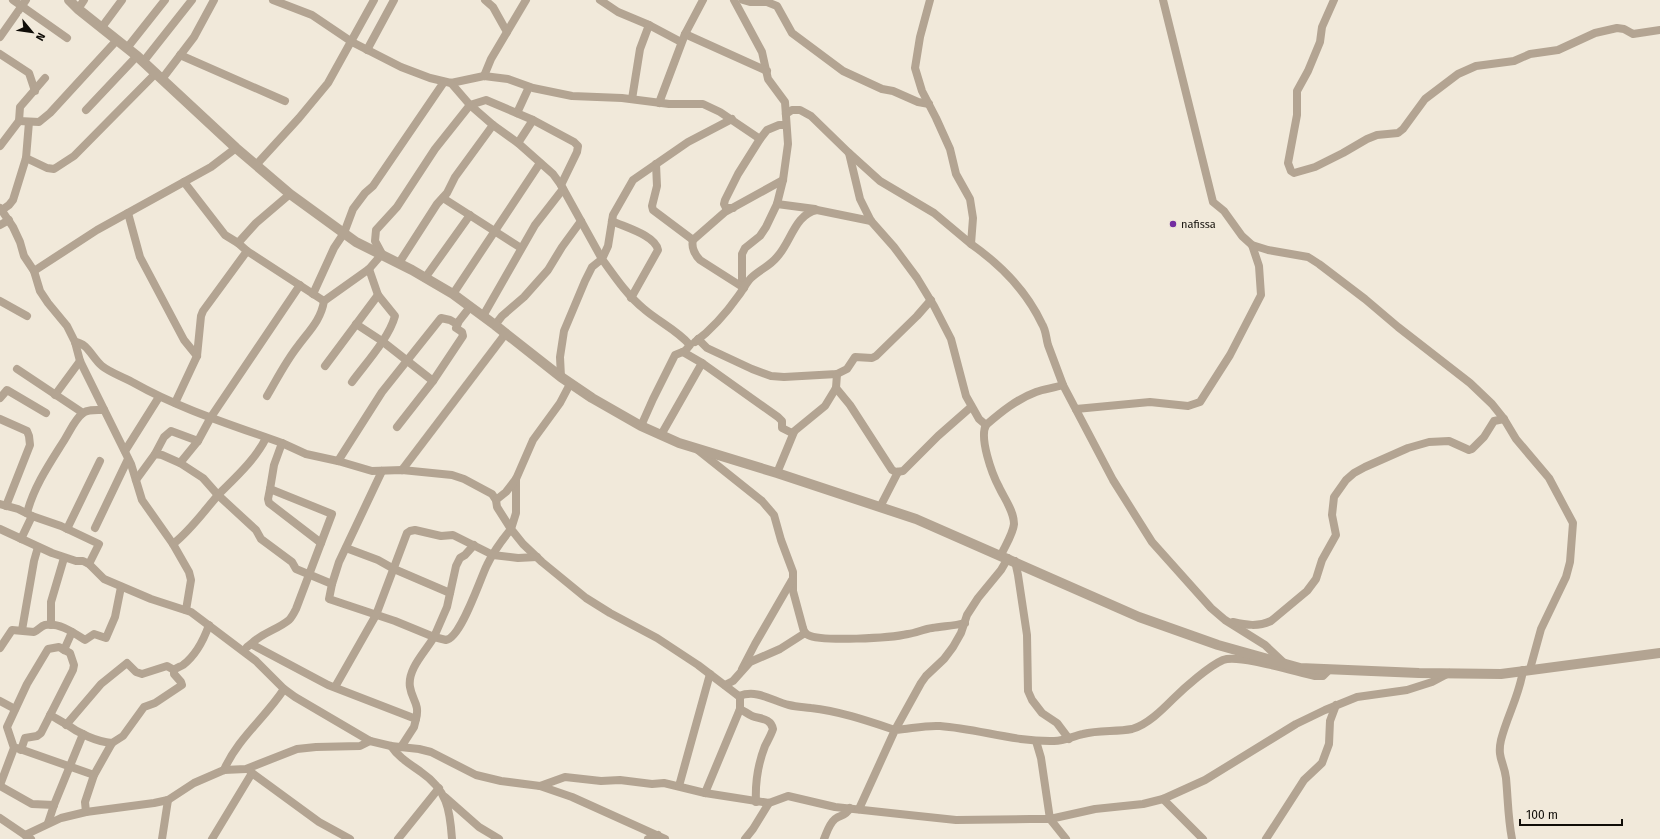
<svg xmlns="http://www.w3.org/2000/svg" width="1660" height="839" viewBox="0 0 1660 839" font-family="'Fira Sans',sans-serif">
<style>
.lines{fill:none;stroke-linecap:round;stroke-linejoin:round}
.minor{stroke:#b3a492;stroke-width:8}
.tertiary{stroke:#b3a492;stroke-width:10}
.poi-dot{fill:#742da1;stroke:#f1e9da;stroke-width:1.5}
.labels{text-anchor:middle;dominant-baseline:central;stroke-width:3;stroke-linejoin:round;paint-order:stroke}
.poi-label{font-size:11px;fill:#100d08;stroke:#f1e9da;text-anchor:start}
</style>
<rect width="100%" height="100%" fill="#f1e9da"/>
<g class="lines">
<g class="minor">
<polyline points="13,0 67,38"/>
<polyline points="273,0 312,15 352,42 401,67 430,78 451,83 484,76 508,79 533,88 572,96 622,98 669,104 703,104 720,112 760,139"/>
<polyline points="600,0 618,12 649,25 681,42"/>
<polyline points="734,0 762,52 768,79 785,102 788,144 783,180 777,204 766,227 760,236 745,248 742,254 742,286"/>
<polyline points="743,0 750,2 767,2 777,6 792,33 843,71 882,89 893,91 918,102 929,104"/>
<polyline points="1163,0 1213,202 1224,211 1242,236 1252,245 1268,250 1308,257 1319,264 1365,299 1398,327 1470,383 1492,404 1504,419 1516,439 1549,478 1573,523 1570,562 1566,577 1541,629 1530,669"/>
<polyline points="1334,0 1322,27 1320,42 1308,71 1297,91 1297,115 1288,163 1291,171 1294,173 1315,167 1343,153 1367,139 1377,135 1398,133 1403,129 1425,99 1458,74 1476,66 1514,61 1530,54 1558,50 1595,33 1617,28 1624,29 1633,34 1660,30"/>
<polyline points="78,9 84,0"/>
<polyline points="102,27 122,0"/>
<polyline points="507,32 526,0"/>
<polyline points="685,34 767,71"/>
<polyline points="0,37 26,0"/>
<polyline points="127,48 165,0"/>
<polyline points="367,50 394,0"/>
<polyline points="0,54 29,73 35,91"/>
<polyline points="180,55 285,101"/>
<polyline points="143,62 192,0"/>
<polyline points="484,76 491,59 507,32 493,7 485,0"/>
<polyline points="162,79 194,37 214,0"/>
<polyline points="451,83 470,105 493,125 518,143 553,174 561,185 602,259 592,267 585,281 564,331 560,357 561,377"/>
<polyline points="632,99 640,49 649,25"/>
<polyline points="659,103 685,34 703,0"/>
<polyline points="86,110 137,56"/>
<polyline points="517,113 529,87"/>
<path d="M 786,114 L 792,110 L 800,110 L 811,116 L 849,153 L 860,199 L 871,221 L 894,247 L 917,278 L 934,306 L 951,339 L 966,396 L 979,419 L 986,425 C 1001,412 1017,399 1036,392 C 1044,389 1054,388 1063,385 L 1113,480 L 1152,542 L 1211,608 L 1225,620 L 1265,645 L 1284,663"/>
<polyline points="19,121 39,122 50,113 117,40"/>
<polyline points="518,143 533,120"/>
<polyline points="0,146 19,121 20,107 45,78"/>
<polyline points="849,153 880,181 934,213 971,244 973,218 970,199 956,174 950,149 936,118 922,91 915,68 920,37 930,0"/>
<polyline points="26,158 47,168 54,169 74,156 156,73"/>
<polyline points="656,164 657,186 652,206 653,210 693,240"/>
<polyline points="256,165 299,118 328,83 374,0"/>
<polyline points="184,182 225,235 238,243 247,251 324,301"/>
<polyline points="443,198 521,248"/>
<polyline points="777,204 815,209"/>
<polyline points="0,208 13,227 20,242 24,256 34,271 40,291 48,303 67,326 75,342 80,361 131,464 142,500 173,544 189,572 191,580 186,610"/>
<polyline points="733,208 726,208 724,204 725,200 738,174 760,139 767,130 779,125 786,125"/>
<polyline points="2,210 9,205 13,200 26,158 29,122"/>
<polyline points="128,213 140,257 184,340 197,356"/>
<path d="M 612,221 C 624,227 655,235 658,250 L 631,298"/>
<polyline points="0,225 9,220"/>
<polyline points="238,243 256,223 290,194"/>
<path d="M 971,244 C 1001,265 1026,290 1042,324 C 1046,330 1046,338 1048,345 C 1053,358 1058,372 1063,385"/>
<polyline points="399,263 437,204 447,193 455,177 493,125"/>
<polyline points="34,271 97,230 211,167 236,148"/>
<polyline points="425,278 470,215"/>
<path d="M 744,288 L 700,260 C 695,255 691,247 693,240 L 725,212 L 783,180"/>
<polyline points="313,294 334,248 344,233 353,209 365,193 373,186 444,82"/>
<polyline points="453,294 540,163"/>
<polyline points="0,301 27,316"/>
<polyline points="483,316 535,225 563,189"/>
<polyline points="356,324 382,341 433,381"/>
<polyline points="495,325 502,316 524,297 548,270 562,247 581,221"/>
<polyline points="698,339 707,348 752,369 771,376 784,377 837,374 847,369 855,357 872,358 876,356 917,316 931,300"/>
<path d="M 75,342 C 88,343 92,358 102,366 C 109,372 125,378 134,383 C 180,409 232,425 282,443 L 306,454 L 338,461 L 372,471 L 402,470 L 452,475 L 464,479 L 492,494 L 496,500 L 497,507 L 511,529 C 502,540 493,552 487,565 C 480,579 461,638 446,640 L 434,637 C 426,651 407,669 410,687 C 412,700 420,704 416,719"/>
<path d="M 695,342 C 711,330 727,312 739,295 C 743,290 746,283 751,278 C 759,270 770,266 777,257 C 791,242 795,214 817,210 L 871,221"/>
<polyline points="702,363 778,417 782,421 782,428 792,433 825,406 836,388 837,374"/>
<polyline points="325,366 378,295"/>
<polyline points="17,369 83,413"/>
<path d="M 352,382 C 366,363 389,338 395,316 L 378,295 L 369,269"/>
<polyline points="836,388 850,405 892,470 896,472 903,471 938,436 971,407"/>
<polyline points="55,395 80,361"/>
<path d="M 267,396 C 277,379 286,361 298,346 C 309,331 321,320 324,301 L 369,269 L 382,254 L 375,241 L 376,230 L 397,207 L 435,149 L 470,105 L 486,100 L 533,120 L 574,142 L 578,146 L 577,152 L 561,185"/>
<polyline points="0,398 7,390 46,413"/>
<polyline points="175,403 197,356 201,316 203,311 247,251"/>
<polyline points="1076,409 1150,402 1188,406 1200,402 1230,355 1261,295 1259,266 1252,245"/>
<polyline points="0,419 27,431 29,436 30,445 6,506"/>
<path d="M 986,425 C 979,438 992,474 999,487 C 1004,498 1014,511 1014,524 C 1013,534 1005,546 1001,555"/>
<path d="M 641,426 L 653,399 L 675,355 L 685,351 L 690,345 C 677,330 659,322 644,309 C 627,295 615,277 602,259 L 608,246 L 613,215 L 633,180 L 688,142 L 732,119"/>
<polyline points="397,427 433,381 463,336 462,332 456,328 459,321 470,307"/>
<polyline points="661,435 702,363 683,352"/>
<path d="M 698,450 L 762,501 L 774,515 L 781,540 L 793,572 L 793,591 L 803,628 C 804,631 804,633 808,635 C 821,642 891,638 908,634 C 916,633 924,629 932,628 C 943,626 954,626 965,623"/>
<polyline points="125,451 159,397"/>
<polyline points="155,454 164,437 171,431 198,441"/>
<polyline points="338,461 382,392 441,318 450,320 457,324"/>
<polyline points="180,463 198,441 211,417 300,285"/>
<polyline points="402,470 506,333"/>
<polyline points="382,471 339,562 332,584 329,599 395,621 434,637 447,607 456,566 460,558 465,555 474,545"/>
<polyline points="777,473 794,432"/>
<polyline points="516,479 516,513 511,529 523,544 542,562 586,598 610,613 657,638 698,665 740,697 740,709 705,793"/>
<polyline points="136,480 155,454 162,455 180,463 203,478 218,495 256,530 261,539 292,562 296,569 332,584"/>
<polyline points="270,489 268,499 269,503 321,543"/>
<polyline points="496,500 506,492 516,479 533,440 560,403 570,384"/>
<polyline points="0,504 18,509 32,516 61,526 99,544 89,564"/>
<polyline points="880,507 898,472"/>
<path d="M 27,513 C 34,486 50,463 65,439 C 70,431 75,419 83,413 C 88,409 97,410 104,410"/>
<polyline points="95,528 128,459"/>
<polyline points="0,529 52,553 76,561 83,561 89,564 104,579 151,599 191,612 256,661 284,689 295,697 370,741 391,746 419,749 431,752 476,775 501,781 540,786 565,777 601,781 620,780 652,784 664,783 705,793 769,803 788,796 835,807 909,815 956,820 1030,819 1050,819 1095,809 1143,804 1163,799 1205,780 1296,724 1325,710 1357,697 1407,690 1432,682 1449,673"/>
<polyline points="67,529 100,461"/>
<polyline points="21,539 32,516"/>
<path d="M 173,544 C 191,530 204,511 219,494 C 236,477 255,460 266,438"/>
<polyline points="346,548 378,560 394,569 450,593"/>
<polyline points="1015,561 1018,575 1027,635 1028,691 1032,700 1042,713 1057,723 1069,739"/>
<path d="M 1233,622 C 1246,625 1258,627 1271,621 L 1307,591 L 1316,579 L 1322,560 L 1336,535 L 1332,515 L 1334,497 L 1346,480 L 1354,473 L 1365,467 L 1408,448 L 1429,442 L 1449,441 L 1469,450 L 1472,449 L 1484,437 L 1494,421 L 1504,419"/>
<polyline points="51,625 51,602 64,558"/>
<polyline points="22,630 34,561 38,547"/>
<path d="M 251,644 C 263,632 277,630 289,620 C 292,617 294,613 296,609 L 332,514 L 270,489 L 274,465 L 282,443"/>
<polyline points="247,647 251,644 328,685 416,719 414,727 401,747"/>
<path d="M 0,648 L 12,630 L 34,632 C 38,630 41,626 45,625 C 59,622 74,633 85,640 L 94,634 L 106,638 L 115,617 L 121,587"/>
<polyline points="64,650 72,632"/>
<polyline points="742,669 755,644 792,580"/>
<polyline points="725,685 733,681 750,662 780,649 805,633"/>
<polyline points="335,687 376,615 407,533 410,531 415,530 441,536 453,535 493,555 518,558 537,557"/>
<path d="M 739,696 C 758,689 772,701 789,705 C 797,707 804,707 811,708 C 839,711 868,721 895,730 L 921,683 L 926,676 L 944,659 L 953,647 L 961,633 L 967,615 L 978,598 L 1001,570 L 1008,558"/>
<polyline points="0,701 15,709"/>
<path d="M 740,709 C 744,711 748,714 752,716 C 760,719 771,718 773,729 C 771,735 768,740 765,746 C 758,764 755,782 756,802"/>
<path d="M 50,715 C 56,718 60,721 66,724 C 78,733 97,742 112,743"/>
<polyline points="66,725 101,684 127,663 136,672 142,674 167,666 174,670"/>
<polyline points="1036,741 1041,758 1050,819 1066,839"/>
<path d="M 391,746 C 399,758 410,764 421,772 C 447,790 450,809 452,839"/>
<polyline points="17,748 94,775"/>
<path d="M 224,770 C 237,739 266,717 284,689"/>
<polyline points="252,773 319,822 350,839"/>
<polyline points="0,785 14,748 7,727 27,684 48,649 59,647 70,653 74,665 73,670 41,733 37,736 25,738 21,750"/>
<polyline points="0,786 32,804 54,805"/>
<polyline points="540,786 572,797 665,839"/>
<polyline points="679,786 710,674"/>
<polyline points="445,797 479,827 499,839"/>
<polyline points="1163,799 1203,839"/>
<path d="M 859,809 L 895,730 C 910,729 925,725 940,726 C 979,729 1015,742 1054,741 C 1065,741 1073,736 1083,734 C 1099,730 1116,732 1132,729 C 1147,725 1162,710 1173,699 C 1184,688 1209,666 1223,660 C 1239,654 1296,672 1315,676 L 1323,676 L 1329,670"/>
<path d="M 86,812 L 85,802 L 94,775 L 112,743 L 123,736 L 144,707 L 155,703 L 182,685 L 181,682 L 174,674 L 174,670 C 177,667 180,667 183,665 C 195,656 204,639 209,625"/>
<polyline points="0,818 31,839"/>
<polyline points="48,823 54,805 83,734"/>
<polyline points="25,835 61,818 86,812 154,803 168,800 194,783 224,770 246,769 297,749 316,747 360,746 370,741"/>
<polyline points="162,839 168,800"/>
<polyline points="212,839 252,773 249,770"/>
<polyline points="398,839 439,788"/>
<polyline points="648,839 658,835"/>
<polyline points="745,839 753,829 769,803"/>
<path d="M 824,839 C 827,832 829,824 835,819 C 841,814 845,817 850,808"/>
<polyline points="1266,839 1304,780 1322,763 1329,744 1330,721 1336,705"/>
<path d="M 1512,839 C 1508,819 1508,799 1506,778 C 1504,762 1497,758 1501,740 C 1507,716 1520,694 1523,670"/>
</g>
<polyline class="tertiary" points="69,0 78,9 137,56 236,148 290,194 356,242 412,270 453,294 495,325 561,377 592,398 641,426 679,443 777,473 916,519 1139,617 1218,645 1300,668 1419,673 1501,674 1660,653"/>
</g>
<circle class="poi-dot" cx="1173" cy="224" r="4"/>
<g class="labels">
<g class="poi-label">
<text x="1181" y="224">nafissa</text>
</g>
</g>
<g transform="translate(32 32) rotate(119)" stroke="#f1e9da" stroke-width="3" paint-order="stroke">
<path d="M0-3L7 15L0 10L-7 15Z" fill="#100d08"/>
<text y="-6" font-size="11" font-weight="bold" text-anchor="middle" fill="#100d08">N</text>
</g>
<path d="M1520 819v6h102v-6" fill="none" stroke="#100d08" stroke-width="2"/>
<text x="1526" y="819" font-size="12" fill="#100d08" stroke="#f1e9da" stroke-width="3" paint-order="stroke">100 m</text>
</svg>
